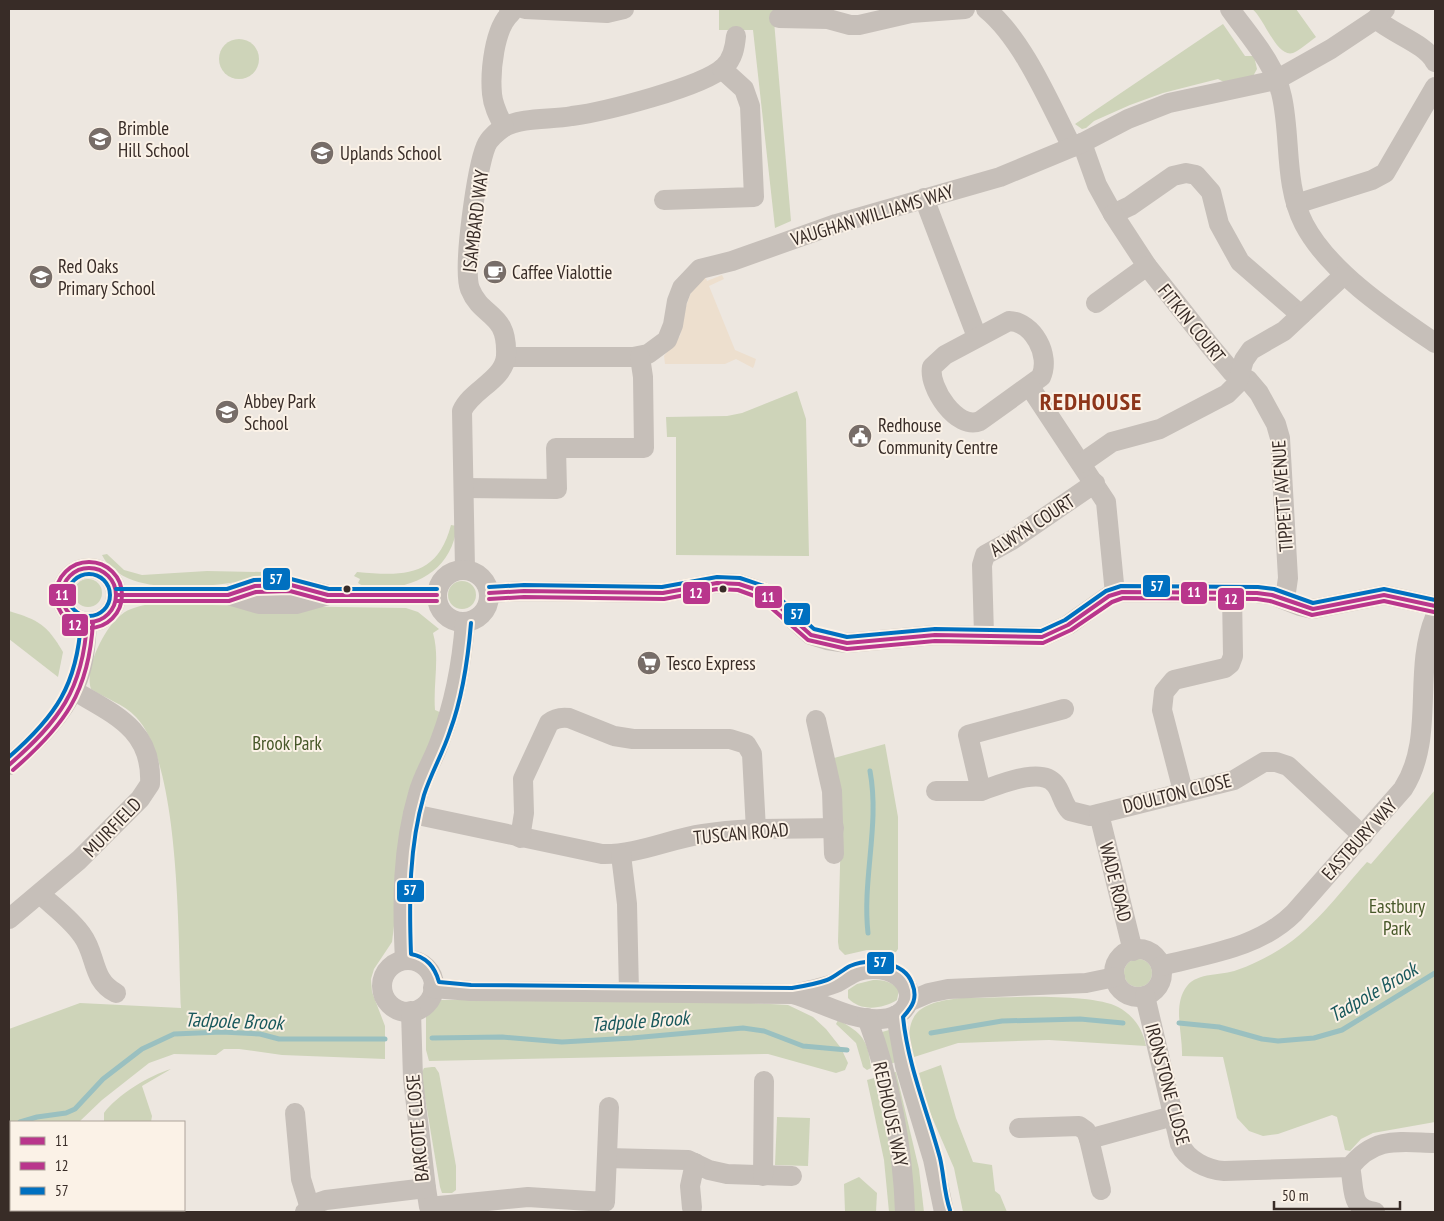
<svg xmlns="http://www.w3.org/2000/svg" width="1444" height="1221" viewBox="0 0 1444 1221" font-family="'PT Sans Narrow',sans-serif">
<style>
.green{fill:#ced4b9}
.plaza{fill:#eddfce}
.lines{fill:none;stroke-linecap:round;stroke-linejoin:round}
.stream{stroke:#9ac0c0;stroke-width:5}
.minor{stroke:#c6bfb9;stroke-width:20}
.bus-1-casing{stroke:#fbf2e7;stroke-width:8}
.bus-2-casing{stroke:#fbf2e7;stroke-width:8}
.bus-3-casing{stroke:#fbf2e7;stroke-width:8}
.bus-1{stroke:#b9368c;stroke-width:4}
.bus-2{stroke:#b9368c;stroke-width:4}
.bus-3{stroke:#0070c0;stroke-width:4}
.bus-dot{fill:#382c27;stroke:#fbf2e7;stroke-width:2}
.labels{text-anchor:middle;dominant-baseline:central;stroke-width:4;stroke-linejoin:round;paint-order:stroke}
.poi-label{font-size:19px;fill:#382c27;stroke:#fbf2e7;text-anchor:start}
.street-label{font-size:19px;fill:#382c27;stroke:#fbf2e7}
.park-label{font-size:19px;fill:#475829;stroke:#fbf2e7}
.water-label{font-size:20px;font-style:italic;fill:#19585c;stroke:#fbf2e7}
.district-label{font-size:24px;font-weight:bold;letter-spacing:1px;fill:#8d351a;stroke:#fbf2e7}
.line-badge{stroke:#fbf2e7;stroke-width:2}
.badge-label{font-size:14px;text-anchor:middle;font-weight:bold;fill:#fff}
</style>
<rect width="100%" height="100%" fill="#ede7e0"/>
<g class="green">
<polygon points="719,9 773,9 791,221 775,228 753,30 719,30"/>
<path d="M 1252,9 L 1296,9 L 1316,37 C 1309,42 1300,50 1293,53 C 1276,58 1264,17 1252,9 Z"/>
<polygon points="1223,24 1245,56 1254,56 1257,69 1252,78 1226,83 1218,79 1163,93 1130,105 1094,121 1086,128 1082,129 1075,124"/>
<circle cx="239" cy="59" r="20"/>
<polygon points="797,391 806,419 809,556 676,555 676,437 667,437 666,417 727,416 742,413"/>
<path d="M 451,525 L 457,526 C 452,566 422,586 384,588 C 373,588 367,589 358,583 L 360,579 L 354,576 L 357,572 C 403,576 437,578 451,525 Z"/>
<path d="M 107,554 L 124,570 L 142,575 L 207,571 L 263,572 L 268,576 C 225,585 126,603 102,555 Z"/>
<circle cx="88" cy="593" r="14"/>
<circle cx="462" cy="595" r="14"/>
<path d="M 150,604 L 406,608 L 418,612 L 439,629 L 433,633 C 440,657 433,684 435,710 L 442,713 L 411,787 L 392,942 L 374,969 L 371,979 L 372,992 L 385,1026 L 385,1059 L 282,1055 L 239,1049 L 224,1049 L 216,1055 L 174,1054 L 149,1063 L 102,1100 L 79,1122 L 11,1122 L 11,1167 L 9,1169 L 9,1029 L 80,1003 L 181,1008 C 178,941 181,764 136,717 C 124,704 106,699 91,689 C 84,669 104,628 121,615 C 129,608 140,606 150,604 Z"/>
<path d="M 9,611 C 39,620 47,625 63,652 L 58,677 L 9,639 Z"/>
<polygon points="885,744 898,817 898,949 896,952 867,950 845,955 839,949 838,942 841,828 834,758"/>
<path d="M 1435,790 L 1435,1122 L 1373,1133 L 1361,1139 L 1350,1151 L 1345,1150 L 1337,1117 L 1332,1115 L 1278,1134 L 1263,1136 L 1249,1131 L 1237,1118 L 1223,1057 L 1182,1056 C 1183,1034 1172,1005 1187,986 C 1198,972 1222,976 1237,970 C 1249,966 1261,960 1272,954 C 1311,933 1338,894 1367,862 L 1371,864 Z"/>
<circle cx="1138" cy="973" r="14"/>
<path d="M 873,980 C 883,980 892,981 899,990 L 897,1000 C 882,1009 861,1012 848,998 L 848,990 L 857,984 Z"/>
<polygon points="659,998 788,1005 813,1017 826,1029 841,1048 848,1063 845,1070 836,1073 768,1054 429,1061 426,1050 426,1014 440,1000"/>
<path d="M 961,998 C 997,998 1089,992 1118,1007 C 1133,1015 1143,1029 1146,1046 L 1049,1040 L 958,1043 L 911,1058 C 904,1013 917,1003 961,998 Z"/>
<path d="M 838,1020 C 862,1033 868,1039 871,1068 L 867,1070 L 863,1067 L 856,1043 L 836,1024 Z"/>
<polygon points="889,1030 896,1062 890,1064 882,1032"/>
<polygon points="941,1065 956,1118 973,1162 992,1165 995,1191 1000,1195 1007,1212 963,1212 954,1168 928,1108 919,1073"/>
<polygon points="432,1067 435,1067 439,1073 456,1166 456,1190 452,1193 442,1193 440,1187 421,1074 424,1068"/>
<path d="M 171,1069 L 142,1086 L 152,1116 L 151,1122 L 104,1122 L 104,1113 C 117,1095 150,1075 171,1069 Z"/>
<polygon points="896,1072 919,1169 924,1212 913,1212 890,1073"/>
<polygon points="874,1078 892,1156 896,1212 889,1212 884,1160 867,1080"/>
<polygon points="777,1117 810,1118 808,1166 775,1165"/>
<polygon points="11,1176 11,1210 32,1210 32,1212 9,1212 9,1178"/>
<polygon points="859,1177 877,1193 876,1212 845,1212 844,1184"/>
<polygon points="41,1210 142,1210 143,1212 42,1212"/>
</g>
<polygon class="plaza" points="722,275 724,279 709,286 735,350 756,359 754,366 753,368 736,359 725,364 665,364 664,356 680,336 686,306 692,290 705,276 707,281"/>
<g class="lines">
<g class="stream">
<path d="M 868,933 C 862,879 880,825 870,771"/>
<polyline points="1179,1023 1219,1027 1262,1039 1278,1041 1314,1038 1342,1030 1435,973"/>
<polyline points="931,1033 1002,1021 1080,1019 1123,1023"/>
<polyline points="432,1038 502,1037 562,1042 632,1038 743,1028 764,1031 803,1046 847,1050"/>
<polyline points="20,1122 37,1117 66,1113 75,1109 103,1079 142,1049 174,1034 222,1032 260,1034 279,1039 385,1039"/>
<polyline points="9,1129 11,1127"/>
</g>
<g class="minor">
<polyline points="525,9 607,13 624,9"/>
<path d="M 986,9 C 1023,39 1050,104 1072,147"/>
<path d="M 1230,9 C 1249,36 1275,63 1282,97 C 1291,138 1284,185 1304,224 C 1329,272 1391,313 1435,343"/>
<polyline points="779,18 828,19 850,25 859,25 911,13 965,9"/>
<path d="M 1376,19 C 1393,34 1426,44 1435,62"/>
<path d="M 504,127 C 524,117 550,120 572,116 C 603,112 703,87 724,67 C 733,59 735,47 736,36"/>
<polyline points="1082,143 1097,185 1113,214 1130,206 1173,176 1186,173 1196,175 1211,192 1219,224 1240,262 1301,315"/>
<polyline points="924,198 977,337"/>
<polyline points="664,200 754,197 750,106 744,89 722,69"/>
<polyline points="1296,204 1372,180 1385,173 1435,87"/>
<polyline points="1113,214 1147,266 1211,347 1232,372 1248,380 1259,393 1276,424 1280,438 1288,578 1285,599"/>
<polyline points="1096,303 1147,266"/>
<path d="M 1009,321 C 1033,322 1051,355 1041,377 L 980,421 C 957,431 928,387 932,367 L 945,355 Z"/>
<polyline points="506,357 633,357 648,354 667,340 673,325 677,301 682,288 700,269 732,261 836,224 1000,177 1082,143 1128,119 1169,103 1276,80 1331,49 1376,19 1385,9"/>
<polyline points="1030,387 1106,502 1115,594"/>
<polyline points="1082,463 1112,442 1160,429 1227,394 1237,384 1244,360 1251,350 1284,331 1344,275"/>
<polyline points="465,488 557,489 556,448 644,448 643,377 640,357"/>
<circle cx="89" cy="595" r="27"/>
<path d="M 465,569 L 462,411 C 471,390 504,380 506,356 C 508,311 482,319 470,289 C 462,269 477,167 486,146 C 489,138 497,132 504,127 C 499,117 493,106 492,94 C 490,72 494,28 511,13 L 509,9"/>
<circle cx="463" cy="596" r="26"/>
<polyline points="489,593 524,591 663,593 717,583 739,584 763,592 811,635 827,640 847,643 935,635 1042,637 1068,625 1109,596 1122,592 1257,593 1272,595 1300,606 1313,609 1384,595 1435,606"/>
<polyline points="116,595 228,595 259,604 296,604 328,595 437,595"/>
<path d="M 228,595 C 270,580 287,584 328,595"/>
<polyline points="984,635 982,565 985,555 1012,540 1095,483"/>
<path d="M 1064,709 L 968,735 L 981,791 C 999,785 1041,766 1055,784 C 1062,792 1062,803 1070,811 L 1090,816 L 1234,780 L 1264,762 L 1276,762 L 1288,766 L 1363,836"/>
<polyline points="816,720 832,791 834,854"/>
<path d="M 9,765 C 35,743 66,712 78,679 C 85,661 86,640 87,622"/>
<polyline points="936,791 981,791"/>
<polyline points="1183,791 1162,710 1164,692 1174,680 1225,668 1230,664 1233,656 1232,593"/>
<path d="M 413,814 L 602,854 C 637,855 669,839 703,834 C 746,827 791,829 834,828"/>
<polyline points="1099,814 1133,951"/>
<path d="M 520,838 L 524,813 L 523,779 L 549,723 C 555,718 561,717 569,718 L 614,736 L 633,739 L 730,739 L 746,744 L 752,754 L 756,830"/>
<polyline points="621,855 627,904 629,992"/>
<path d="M 40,894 C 54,907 71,919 82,935 C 97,955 91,980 116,993"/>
<path d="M 9,919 L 79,860 L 140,799 L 150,784 C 153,729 113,714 73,690"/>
<circle cx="1138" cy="973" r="24"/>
<path d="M 405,960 C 402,903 402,849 418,794 C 423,775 434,759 440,741 C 455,702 462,663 465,622"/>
<circle cx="408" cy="986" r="26"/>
<path d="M 1161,966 C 1207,954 1259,948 1294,913 L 1403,789 C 1436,738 1412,672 1435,617"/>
<path d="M 433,988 L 471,991 L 793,994 C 808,991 824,988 838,982 C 851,975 855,969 872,969 C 917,968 922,1017 881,1019 C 851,1021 822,1002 793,994"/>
<path d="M 1145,996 L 1180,1144 C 1187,1160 1207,1170 1224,1171 L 1350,1167 C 1375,1136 1398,1142 1435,1143"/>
<polyline points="908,1002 929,993 948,989 1086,983 1115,977"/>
<polyline points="896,1015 905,1066 933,1159 944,1212"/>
<path d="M 867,1018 C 890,1078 903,1149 905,1212"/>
<polyline points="295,1113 301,1179 310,1208"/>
<polyline points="1019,1128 1079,1126 1086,1131 1089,1139 1173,1116"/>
<polyline points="1089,1139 1101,1190"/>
<polyline points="607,1158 688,1160 709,1170 727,1174 792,1176"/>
<path d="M 1350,1167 C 1355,1189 1349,1209 1375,1212"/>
<polyline points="763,1176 764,1081"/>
<polyline points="426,1188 429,1207 528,1197 605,1202 609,1107"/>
<polyline points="692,1208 690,1186 695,1163"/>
<polyline points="161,1210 161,1212"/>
<polyline points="305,1212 317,1203 326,1200 426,1188 413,1079 411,1011"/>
</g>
<g class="bus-1-casing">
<g id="bus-1">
<circle cx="89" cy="595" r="27"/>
<polyline points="489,593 524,591 663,593 717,583 739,584 763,592 811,635 847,643 935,635 1042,637 1068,625 1109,596 1122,592 1257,593 1272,595 1313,609 1384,595 1435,606"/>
<polyline points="116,595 228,595 255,586 291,585 328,595 437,595"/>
<path d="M 9,765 C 59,721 83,690 87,622"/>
</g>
</g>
<g class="bus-2-casing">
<g id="bus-2">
<circle cx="89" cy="595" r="33"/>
<polyline points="489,599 524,597 664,599 717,589 738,590 760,598 808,640 847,649 935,641 1043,643 1071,630 1112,602 1123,598 1257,599 1270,601 1312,615 1384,601 1434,612"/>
<polyline points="116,601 229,601 256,592 290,591 327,601 437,601"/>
<path d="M 13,770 C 65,725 89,692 93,622"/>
</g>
</g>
<g class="bus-3-casing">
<g id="bus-3">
<circle cx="89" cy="595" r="21"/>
<polyline points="489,587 524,585 662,587 717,577 740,578 767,587 814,629 847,637 935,629 1041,631 1065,620 1106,591 1121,586 1258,587 1274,589 1313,603 1384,589 1435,600"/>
<polyline points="116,589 227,589 254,580 291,579 329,589 437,589"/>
<path d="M 471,623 C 468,659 463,696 450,731 C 443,753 431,773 424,795 C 409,847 409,900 411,954 C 427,957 435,967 439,982 L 471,985 L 792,988 C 804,986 816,984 827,980 C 835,977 842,970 850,966 C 869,958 904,961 912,983 C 918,998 913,1006 903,1017 C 908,1066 927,1110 940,1158 C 944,1175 944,1193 950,1210"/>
<path d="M 9,757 C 56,716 77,685 81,622"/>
</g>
</g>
<use href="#bus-1" class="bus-1"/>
<use href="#bus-2" class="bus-2"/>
<use href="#bus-3" class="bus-3"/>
</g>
<defs>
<g id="school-disc" transform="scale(1.25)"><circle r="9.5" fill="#776d68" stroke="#fbf2e7"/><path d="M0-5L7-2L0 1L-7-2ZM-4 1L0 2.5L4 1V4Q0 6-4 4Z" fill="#fff"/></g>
<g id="cafe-disc" transform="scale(1.25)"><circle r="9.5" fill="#776d68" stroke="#fbf2e7"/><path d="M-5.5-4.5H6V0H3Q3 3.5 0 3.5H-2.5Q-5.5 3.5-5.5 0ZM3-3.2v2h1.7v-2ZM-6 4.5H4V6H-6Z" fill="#fff"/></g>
<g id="civic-disc" transform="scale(1.25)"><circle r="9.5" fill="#776d68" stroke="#fbf2e7"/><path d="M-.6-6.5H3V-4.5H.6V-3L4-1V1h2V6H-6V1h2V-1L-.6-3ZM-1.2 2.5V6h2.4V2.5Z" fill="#fff"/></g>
<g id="supermarket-disc" transform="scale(1.25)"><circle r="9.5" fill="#776d68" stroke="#fbf2e7"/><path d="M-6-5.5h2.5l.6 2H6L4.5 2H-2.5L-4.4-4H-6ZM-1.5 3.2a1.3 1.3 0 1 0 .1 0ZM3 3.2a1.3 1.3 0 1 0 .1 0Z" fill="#fff"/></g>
</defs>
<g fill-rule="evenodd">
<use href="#school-disc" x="100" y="139"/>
<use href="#school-disc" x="322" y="153"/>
<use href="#cafe-disc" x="495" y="272"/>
<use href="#school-disc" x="41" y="277"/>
<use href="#school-disc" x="227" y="412"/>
<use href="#civic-disc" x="860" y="436"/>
<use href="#supermarket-disc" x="649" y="663"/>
</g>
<g class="bus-dot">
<circle cx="347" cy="589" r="4.5"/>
<circle cx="723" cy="589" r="4.5"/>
</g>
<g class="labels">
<g class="poi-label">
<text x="118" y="128">Brimble<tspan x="118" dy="22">Hill School</tspan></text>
<text x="340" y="153">Uplands School</text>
<text x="58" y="266">Red Oaks<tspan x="58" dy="22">Primary School</tspan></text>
<text x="512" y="272">Caffee Vialottie</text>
<text x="244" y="401">Abbey Park<tspan x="244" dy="22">School</tspan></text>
<text x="878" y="425">Redhouse<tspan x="878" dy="22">Community Centre</tspan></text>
<text x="666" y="663">Tesco Express</text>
</g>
<g class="street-label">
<text transform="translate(872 215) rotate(-17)">VAUGHAN WILLIAMS WAY</text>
<text transform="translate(475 221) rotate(-83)">ISAMBARD WAY</text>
<text transform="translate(1192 323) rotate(51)">FITKIN COURT</text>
<text transform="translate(1282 496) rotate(-94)">TIPPETT AVENUE</text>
<text transform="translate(1032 525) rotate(-33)">ALWYN COURT</text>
<text transform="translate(1177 793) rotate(-14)">DOULTON CLOSE</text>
<text transform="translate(112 827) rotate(-46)">MUIRFIELD</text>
<text transform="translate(741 833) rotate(-5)">TUSCAN ROAD</text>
<text transform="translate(1359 839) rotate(-48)">EASTBURY WAY</text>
<text transform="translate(1116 882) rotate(76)">WADE ROAD</text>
<text transform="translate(1168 1084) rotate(75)">IRONSTONE CLOSE</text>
<text transform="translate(891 1114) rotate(78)">REDHOUSE WAY</text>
<text transform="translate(417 1128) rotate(-95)">BARCOTE CLOSE</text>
</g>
<g class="park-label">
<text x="287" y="743">Brook Park</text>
<text x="1397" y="906">Eastbury<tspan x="1397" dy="22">Park</tspan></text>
</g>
<g class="water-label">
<text transform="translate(1373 992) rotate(-30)">Tadpole Brook</text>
<text transform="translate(234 1021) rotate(2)">Tadpole Brook</text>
<text transform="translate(640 1021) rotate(-4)">Tadpole Brook</text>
</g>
<g class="district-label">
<text x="1091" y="401">REDHOUSE</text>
</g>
</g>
<g class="line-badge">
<rect x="262" y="567" width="29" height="24" rx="5" fill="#0070c0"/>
<rect x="1142" y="574" width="29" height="24" rx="5" fill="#0070c0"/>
<rect x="1180" y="581" width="28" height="24" rx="5" fill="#b9368c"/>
<rect x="682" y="581" width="29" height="24" rx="5" fill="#b9368c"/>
<rect x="48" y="583" width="29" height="24" rx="5" fill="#b9368c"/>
<rect x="754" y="585" width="29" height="24" rx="5" fill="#b9368c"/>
<rect x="1217" y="587" width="28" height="24" rx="5" fill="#b9368c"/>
<rect x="783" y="602" width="28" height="24" rx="5" fill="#0070c0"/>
<rect x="61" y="613" width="28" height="24" rx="5" fill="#b9368c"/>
<rect x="396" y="879" width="29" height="24" rx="5" fill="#0070c0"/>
<rect x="866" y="951" width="29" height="24" rx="5" fill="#0070c0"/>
</g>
<g class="badge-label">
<text x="276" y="584">57</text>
<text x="1157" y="591">57</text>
<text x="1194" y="597">11</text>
<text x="696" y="598">12</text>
<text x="62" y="600">11</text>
<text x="768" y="602">11</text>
<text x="1231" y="604">12</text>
<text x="797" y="619">57</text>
<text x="75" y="630">12</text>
<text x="410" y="895">57</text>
<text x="880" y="967">57</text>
</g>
<rect width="1444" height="1221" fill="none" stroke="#382c27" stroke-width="20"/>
<rect x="10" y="1121" width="175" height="90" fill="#fbf2e7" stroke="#ada39a"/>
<rect x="20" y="1137" width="25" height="8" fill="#b9368c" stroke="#ada39a"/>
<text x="55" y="1146" font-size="15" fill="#382c27">11</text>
<rect x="20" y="1162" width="25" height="8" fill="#b9368c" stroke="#ada39a"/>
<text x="55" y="1171" font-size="15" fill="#382c27">12</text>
<rect x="20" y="1187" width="25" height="8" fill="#0070c0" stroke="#ada39a"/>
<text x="55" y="1196" font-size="15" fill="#382c27">57</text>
<path d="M1274 1201v8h126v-8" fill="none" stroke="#382c27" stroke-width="2.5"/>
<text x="1282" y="1201" font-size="15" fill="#382c27" stroke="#fbf2e7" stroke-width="4" paint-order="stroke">50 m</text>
</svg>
